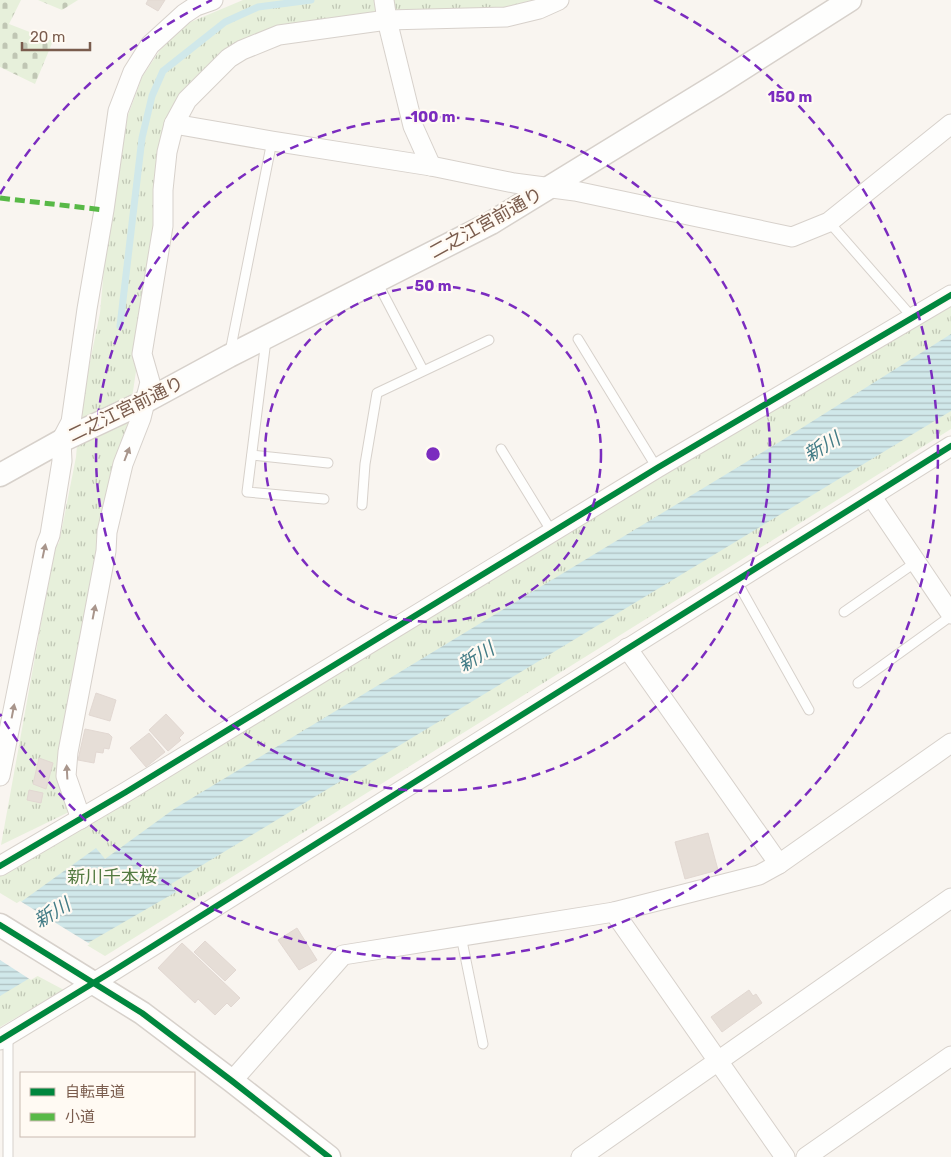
<svg xmlns="http://www.w3.org/2000/svg" width="951" height="1157" viewBox="0 0 951 1157" font-family="Rubik,'Noto Sans JP',sans-serif">
<style>
.cemetery{fill:url(#cemetery-stones)}
.park{fill:url(#park-tufts)}
.water{fill:url(#water-rules)}
.pier{fill:#f9f5f0}
.lines{fill:none;stroke-linecap:round;stroke-linejoin:round}
.stream{stroke:#d0e8ea;stroke-width:7}
.building{fill:#e6ded7;stroke:#e2d8d2}
.service-casing{stroke:#d7d1cb;stroke-width:11}
.minor-casing{stroke:#d7d1cb;stroke-width:21}
.tertiary-casing{stroke:#d7d1cb;stroke-width:25}
.service{stroke:#fefefd;stroke-width:9}
.minor{stroke:#fefefd;stroke-width:19}
.tertiary{stroke:#fefefd;stroke-width:22}
.quiet{stroke:#58b947;stroke-width:5;stroke-dasharray:10 5;stroke-linecap:butt}
.cycleway-casing{stroke:#fffaf3;stroke-width:9}
.cycleway{stroke:#00873e;stroke-width:6}
.oneway{fill:#a8958b}
.ring{fill:none;stroke:#7b2cbf;stroke-width:2.5;stroke-dasharray:9 6}
.labels{text-anchor:middle;dominant-baseline:central;stroke-width:4.5;stroke-linejoin:round;paint-order:stroke}
.street-label{font-size:18px;fill:#7a5c4d;stroke:#fffaf3}
.park-label{font-size:18px;fill:#537a41;stroke:#fffaf3}
.water-label{font-size:19px;font-style:italic;fill:#437c86;stroke:#fffaf3}
.centre{fill:#7b2cbf;stroke:#fffaf3;stroke-width:2.5}
.ring-label{font-size:15px;text-anchor:middle;font-weight:bold;fill:#7b2cbf;stroke:#fffaf3;stroke-width:4.5;stroke-linejoin:round;paint-order:stroke}
</style>
<defs>
<pattern id="cemetery-stones" width="16" height="16" patternUnits="userSpaceOnUse" patternTransform="scale(1.25)"><rect width="16" height="16" fill="#e7f0db"/><path d="M2 7V4a2 2 0 0 1 4 0v3zM10 15v-3a2 2 0 0 1 4 0v3z" fill="#c0c6b4"/></pattern>
<pattern id="park-tufts" width="24" height="20" patternUnits="userSpaceOnUse" patternTransform="scale(1.25)"><rect width="24" height="20" fill="#e7f0db"/><path d="M3 7l-1-3M5 7V3M7 7l1-3M15 17l-1-3M17 17v-4M19 17l1-3" fill="none" stroke="#c0c6b4"/></pattern>
<pattern id="water-rules" width="6" height="5" patternUnits="userSpaceOnUse" patternTransform="scale(1.25)"><rect width="6" height="5" fill="#d0e8ea"/><path d="M0 2.5h6" fill="none" stroke="#aebfc0"/></pattern>
</defs>
<rect width="100%" height="100%" fill="#f9f5f0"/>
<g class="cemetery">
<polygon points="0,0 21,0 9,24 53,41 35,84 0,67"/>
<polygon points="38,0 78,0 62,10"/>
</g>
<g class="park">
<polygon points="243,0 544,0 505,12 378,11 332,20 285,26 176,106 127,431 99,551 56,772 69,812 1,845 55,546 59,543 76,457 80,410 100,313 109,212 128,115 142,77 160,50 186,24"/>
<polygon points="951,302 951,429 105,956 0,893 0,871"/>
<polygon points="0,956 64,990 0,1027"/>
</g>
<polygon class="water" points="951,334 951,411 171,884 176,892 93,940 0,996 0,917 96,848 105,859 174,809 781,441"/>
<polygon class="pier" points="20,901 90,944 31,980 0,960 0,914"/>
<g class="lines">
<polyline class="stream" points="120,326 142,138 152,96 163,71 225,22 258,7 311,0"/>
</g>
<g class="building">
<polygon points="148,0 165,0 158,11 146,4"/>
<polygon points="96,693 116,700 110,721 89,715"/>
<polygon points="166,714 184,733 179,738 181,740 168,751 149,730"/>
<polygon points="85,729 109,734 112,737 109,749 104,748 103,753 96,752 94,763 78,760"/>
<polygon points="149,733 165,752 146,767 130,748"/>
<polygon points="39,758 53,763 46,789 33,784"/>
<polygon points="29,790 43,793 41,803 27,800"/>
<polygon points="708,833 718,870 685,879 675,842"/>
<polygon points="297,928 317,960 299,970 278,940"/>
<polygon points="205,941 236,970 225,981 194,952"/>
<polygon points="182,943 240,998 231,1007 227,1003 215,1015 198,999 195,1003 158,968"/>
<polygon points="749,990 753,996 756,994 762,1003 722,1032 711,1017"/>
</g>
<g class="lines">
<g class="service-casing">
<g id="service">
<polyline points="829,222 913,318"/>
<polyline points="377,282 423,370"/>
<polyline points="578,339 657,468"/>
<polyline points="266,340 247,492 324,499"/>
<polyline points="230,352 272,141"/>
<polyline points="501,449 552,532"/>
<polyline points="252,455 328,463"/>
<polyline points="362,505 365,464 377,393 489,340"/>
<polyline points="736,580 809,710"/>
<polyline points="844,612 916,562"/>
<polyline points="858,683 951,616"/>
<polyline points="461,936 483,1044"/>
<polyline points="8,1035 8,1157"/>
</g>
</g>
<g class="minor-casing">
<g id="minor">
<polyline points="384,0 387,20 413,126 431,166"/>
<polyline points="174,124 272,141 431,166 514,183 575,191 792,237 829,222 951,124"/>
<polyline points="872,497 951,614"/>
<polyline points="627,648 779,864"/>
<polyline points="0,776 46,545 50,535 62,461 61,441 71,422 87,309 104,210 118,111 133,72 150,45 184,14 196,6 213,0"/>
<polyline points="81,819 66,776 68,752 106,551 107,532 123,464 141,418 150,382 142,354 163,226 163,190 167,152 174,124 187,100 229,58 242,50 279,35 387,20 506,17 539,9 559,0"/>
<polyline points="0,866 126,792 657,468 951,295"/>
<polyline points="614,912 785,1157"/>
<polyline points="0,1040 113,971 951,446"/>
<polyline points="232,1081 343,955 614,912 759,875 779,864 951,743"/>
<polyline points="581,1157 951,898"/>
<polyline points="806,1157 951,1056"/>
</g>
</g>
<g class="tertiary-casing">
<g id="tertiary">
<polyline points="0,475 61,441 146,401 229,356 491,223 718,84 850,0"/>
<polyline points="0,925 142,1013 232,1081 329,1157"/>
</g>
</g>
<use href="#service" class="service"/>
<use href="#minor" class="minor"/>
<use href="#tertiary" class="tertiary"/>
<polyline class="quiet" points="0,198 104,210"/>
<g class="cycleway-casing">
<g id="cycleway">
<polyline points="0,866 126,792 657,468 951,295"/>
<polyline points="0,925 142,1013 232,1081 329,1157"/>
<polyline points="0,1040 113,971 951,446"/>
</g>
</g>
<use href="#cycleway" class="cycleway"/>
</g>
<defs><path id="oneway-solid" d="M-6-.8H1V-3.2L6.5 0L1 3.2V.8H-6Z" transform="scale(1.25)"/></defs>
<g class="oneway">
<use href="#oneway-solid" transform="translate(127 454) rotate(-69)"/>
<use href="#oneway-solid" transform="translate(44 551) rotate(-78)"/>
<use href="#oneway-solid" transform="translate(94 612) rotate(-79)"/>
<use href="#oneway-solid" transform="translate(13 711) rotate(-79)"/>
<use href="#oneway-solid" transform="translate(67 772) rotate(-93)"/>
</g>
<g class="ring">
<circle cx="433" cy="454" r="168"/>
<circle cx="433" cy="454" r="337"/>
<path d="M0 194A505 505 0 0 1 212 0M654 0A505 505 0 1 1 0 714"/>
</g>
<g class="labels">
<g class="street-label">
<text transform="translate(486 223) rotate(-29)">二之江宮前通り</text>
<text transform="translate(126 409) rotate(-26)">二之江宮前通り</text>
</g>
<g class="park-label">
<text x="112" y="877">新川千本桜</text>
</g>
<g class="water-label">
<text transform="translate(822 447) rotate(-31)">新川</text>
<text transform="translate(476 657) rotate(-31)">新川</text>
<text transform="translate(52 913) rotate(-31)">新川</text>
</g>
</g>
<circle cx="433" cy="454" r="8" class="centre"/>
<g class="ring-label">
<text x="790" y="102">150 m</text>
<text x="433" y="122">100 m</text>
<text x="433" y="291">50 m</text>
</g>
<rect x="20" y="1072" width="175" height="65" fill="#fffaf3" stroke="#cabbb1"/>
<rect x="30" y="1088" width="25" height="8" fill="#00873e" stroke="#cabbb1"/>
<text x="65" y="1097" font-size="15" fill="#7a5c4d">自転車道</text>
<rect x="30" y="1113" width="25" height="8" fill="#58b947" stroke="#cabbb1"/>
<text x="65" y="1122" font-size="15" fill="#7a5c4d">小道</text>
<path d="M22 42v8h68v-8" fill="none" stroke="#7a5c4d" stroke-width="2.5"/>
<text x="30" y="42" font-size="15" fill="#7a5c4d" stroke="#fffaf3" stroke-width="4" paint-order="stroke">20 m</text>
</svg>
